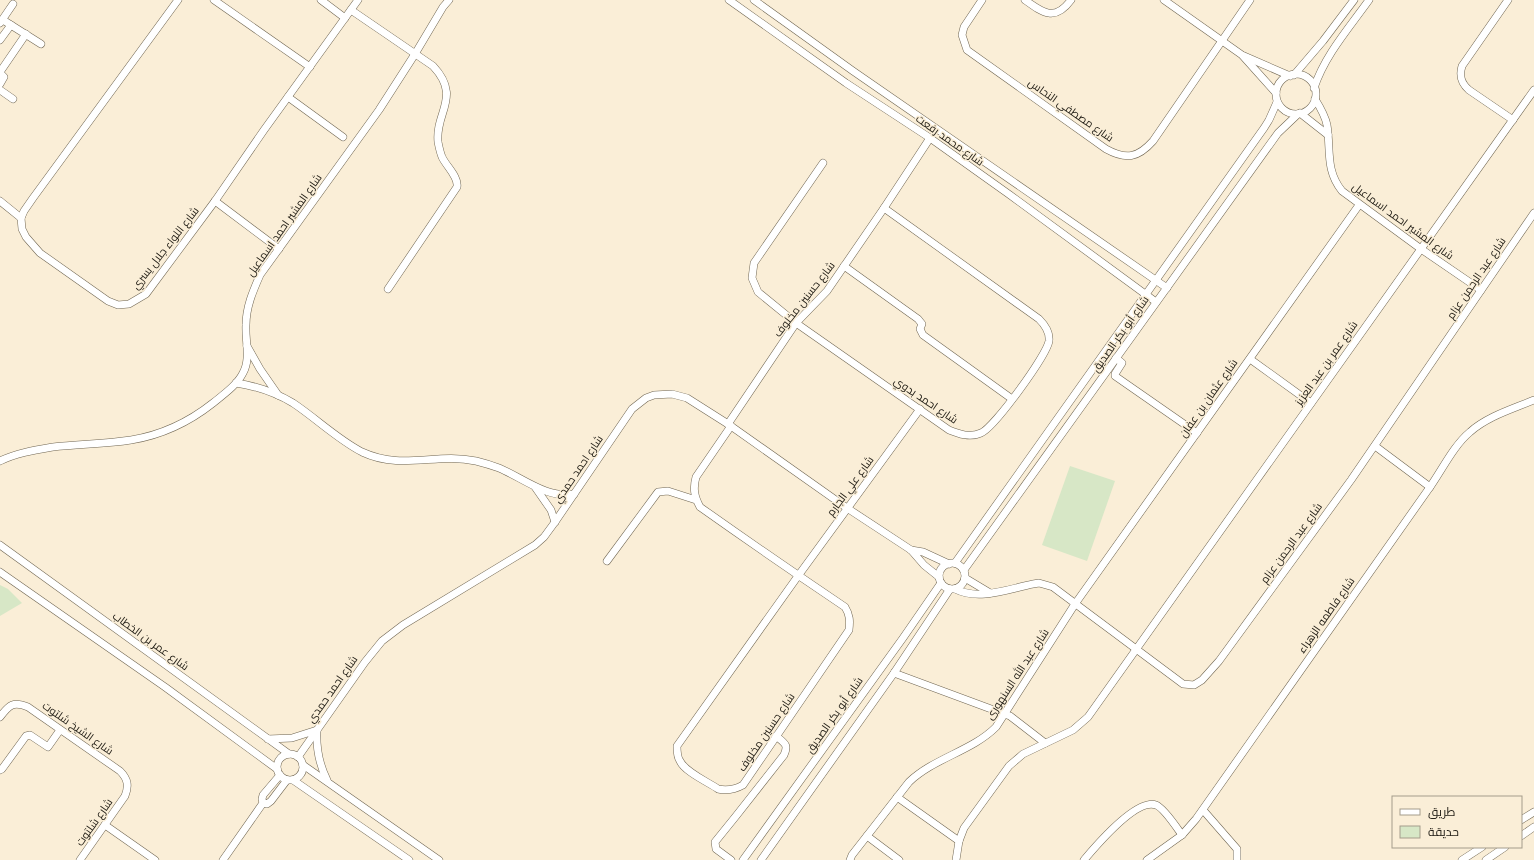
<svg xmlns="http://www.w3.org/2000/svg" width="1534" height="860" viewBox="0 0 1534 860" font-family="Quicksand,Cairo,sans-serif">
<style>
.green{fill:#d7e7c6}
.lines{fill:none;stroke-linecap:round;stroke-linejoin:round}
.minor-casing{stroke:#706652;stroke-width:8}
.minor{stroke:#fff;stroke-width:7}
.labels{text-anchor:middle;dominant-baseline:central;stroke-width:3;stroke-linejoin:round;paint-order:stroke}
.street-label{font-size:11px;fill:#242018;stroke:#faeed7}
</style>
<rect width="100%" height="100%" fill="#faeed7"/>
<g class="green">
<polygon points="1070,466 1115,481 1087,561 1042,545"/>
<polygon points="0,585 8,589 22,603 0,616"/>
</g>
<g class="lines">
<g class="minor-casing">
<g id="minor">
<polyline points="178,0 33,198 24,211 21,218 22,229 26,237 40,253 108,301 118,305 129,304 146,294 215,201 264,130 358,0"/>
<polyline points="214,0 310,67"/>
<polyline points="321,0 345,18"/>
<polyline points="729,0 846,83 930,138 1010,195 1156,302"/>
<polyline points="754,0 853,71 1167,288"/>
<path d="M 982,0 L 964,27 L 962,35 L 967,50 L 1106,149 C 1126,160 1138,158 1153,141 L 1250,0"/>
<path d="M 1025,0 C 1043,13 1055,22 1071,0"/>
<polyline points="1164,0 1242,55 1276,93"/>
<path d="M 1508,0 L 1462,66 C 1459,76 1461,83 1469,90 L 1513,120"/>
<path d="M 351,10 L 433,66 C 462,97 435,112 438,142 C 439,147 440,152 442,157 C 446,166 459,177 457,187 L 388,289"/>
<polyline points="3,20 41,44"/>
<polyline points="0,23 13,4"/>
<polyline points="0,40 11,25"/>
<polyline points="1244,56 1290,76"/>
<polyline points="0,72 26,34"/>
<polyline points="0,73 4,77 0,84"/>
<circle cx="1296" cy="94" r="20"/>
<polyline points="1294,75 1323,41 1354,0"/>
<path d="M 1314,88 C 1325,55 1349,28 1369,0"/>
<polyline points="0,90 13,99"/>
<polyline points="288,97 343,137"/>
<path d="M 1315,99 C 1320,107 1325,115 1327,125 C 1331,149 1325,170 1342,191 L 1421,249 L 1481,290"/>
<polyline points="1300,113 1328,135"/>
<path d="M 823,163 L 754,263 L 752,278 L 758,292 L 796,323 L 949,430 C 959,434 970,438 981,433 C 994,428 1047,355 1049,341 C 1050,332 1045,325 1039,319 L 884,208"/>
<polyline points="0,201 21,218"/>
<polyline points="215,201 279,249"/>
<polyline points="844,266 918,319 922,324 920,329 923,335 1012,399"/>
<polyline points="247,346 260,369 278,395"/>
<polyline points="1116,358 1122,363 1115,374 1115,376 1197,433"/>
<polyline points="1250,359 1311,403"/>
<path d="M 236,383 C 256,386 276,393 293,403 C 317,419 337,439 362,452 C 403,471 436,452 476,461 C 484,463 491,465 499,468 C 523,478 547,499 574,494"/>
<polyline points="728,424 796,323 827,291 884,208 930,138"/>
<path d="M 731,426 L 696,477 C 693,488 694,496 700,507 C 748,541 796,574 845,607 C 850,615 850,621 849,630 L 743,785 C 734,790 727,791 718,789 C 708,782 685,772 680,761 C 677,757 677,751 677,746 L 798,576 L 920,409"/>
<polyline points="1375,446 1430,487"/>
<path d="M 0,461 C 16,453 35,450 53,447 C 79,444 105,444 131,440 C 162,435 189,422 213,403 C 224,394 237,385 243,373 C 251,359 245,340 246,325 C 246,307 253,291 260,275 L 379,110 L 415,54 L 443,7 L 449,0"/>
<polyline points="535,487 551,510 555,522"/>
<polyline points="0,545 289,754"/>
<polyline points="911,550 923,552 949,564"/>
<polyline points="607,561 658,492 668,491 696,500"/>
<circle cx="952" cy="576" r="13"/>
<polyline points="955,563 1264,128 1269,120 1277,102"/>
<polyline points="964,570 1278,133 1298,114"/>
<polyline points="0,572 165,687 277,769"/>
<polyline points="965,578 990,593"/>
<path d="M 955,589 C 979,601 1008,589 1033,584 L 1039,583 L 1053,587 L 1183,684 L 1194,685 L 1202,680 L 1219,661 L 1351,480 L 1534,213"/>
<polyline points="894,673 1010,716 1045,743"/>
<path d="M 0,717 C 9,705 13,701 28,707 L 120,771 C 128,779 129,786 125,796 L 80,860"/>
<path d="M 268,739 L 292,738 L 317,730 C 316,748 319,764 327,780"/>
<circle cx="290" cy="767" r="13"/>
<polyline points="298,757 365,662 382,641 403,625 535,545 544,537 555,522 632,409 646,398 654,395 672,394 687,398 728,424 847,508 911,550 924,565 939,577"/>
<polyline points="303,765 439,860"/>
<polyline points="0,770 2,769 26,736 30,735 48,747 60,730"/>
<polyline points="293,780 409,860"/>
<polyline points="897,797 959,841"/>
<polyline points="263,803 267,804 271,801 287,780"/>
<polyline points="1203,810 1237,849 1237,860"/>
<polyline points="1521,820 1534,812"/>
<polyline points="105,825 155,860"/>
<polyline points="867,836 899,860"/>
<polyline points="1521,836 1534,827"/>
<polyline points="223,860 263,803 262,799 263,795 280,775"/>
<path d="M 731,860 L 716,849 L 715,842 L 736,816 L 784,755 C 789,744 784,743 776,736"/>
<polyline points="743,860 903,638 941,583"/>
<polyline points="761,860 894,673 950,589"/>
<path d="M 850,860 L 852,855 L 909,782 C 934,758 972,751 996,727 L 1075,604 L 1359,205"/>
<polyline points="956,860 959,841 964,828 1009,766 1023,754 1073,730 1088,717 1534,90"/>
<path d="M 1084,860 C 1095,847 1136,798 1156,805 C 1164,808 1177,828 1182,835"/>
<path d="M 1147,860 L 1182,835 L 1196,819 L 1430,487 C 1442,470 1454,445 1470,432 C 1488,416 1513,409 1534,400"/>
<polyline points="1462,860 1482,847"/>
<polyline points="1486,860 1505,847"/>
</g>
</g>
<use href="#minor" class="minor"/>
</g>
<g class="labels">
<g class="street-label">
<text transform="translate(1071 110) rotate(35)">شارع مصطفي النحاس</text>
<text transform="translate(950 140) rotate(35)">شارع محمد رفعت</text>
<text transform="translate(1403 221) rotate(36)">شارع المشير احمد اسماعيل</text>
<text transform="translate(284 225) rotate(-55)">شارع المشير احمد اسماعيل</text>
<text transform="translate(165 248) rotate(-52)">شارع اللواء جلال يسري</text>
<text transform="translate(1476 278) rotate(-56)">شارع عبد الرحمن عزام</text>
<text transform="translate(804 299) rotate(-52)">شارع حسنين مخلوف</text>
<text transform="translate(1120 334) rotate(-55)">شارع أبو بكر الصديق</text>
<text transform="translate(1326 363) rotate(-55)">شارع عمر بن عبد العزيز</text>
<text transform="translate(1208 398) rotate(-55)">شارع عثمان بن عفان</text>
<text transform="translate(926 400) rotate(34)">شارع احمد بدوي</text>
<text transform="translate(578 469) rotate(-56)">شارع احمد حمدي</text>
<text transform="translate(850 486) rotate(-54)">شارع علي الجارم</text>
<text transform="translate(1291 543) rotate(-54)">شارع عبد الرحمن عزام</text>
<text transform="translate(1326 615) rotate(-55)">شارع فاطمه الزهراء</text>
<text transform="translate(151 641) rotate(36)">شارع عمر بن الخطاب</text>
<text transform="translate(1017 674) rotate(-57)">شارع عبد الله السنهورى</text>
<text transform="translate(332 689) rotate(-55)">شارع احمد حمدي</text>
<text transform="translate(834 715) rotate(-55)">شارع أبو بكر الصديق</text>
<text transform="translate(78 728) rotate(35)">شارع الشيخ شلتوت</text>
<text transform="translate(766 732) rotate(-56)">شارع حسنين مخلوف</text>
<text transform="translate(94 822) rotate(-55)">شارع شلتوت</text>
</g>
</g>
<rect x="1392" y="796" width="130" height="52" fill="#faeed7" stroke="#a49c8b"/>
<rect x="1400" y="809" width="20" height="6" fill="#ffffff" stroke="#a49c8b"/>
<text x="1428" y="816" font-size="12" fill="#242018">طريق</text>
<rect x="1400" y="826" width="20" height="12" fill="#d7e7c6" stroke="#a49c8b"/>
<text x="1428" y="836" font-size="12" fill="#242018">حديقة</text>
</svg>
